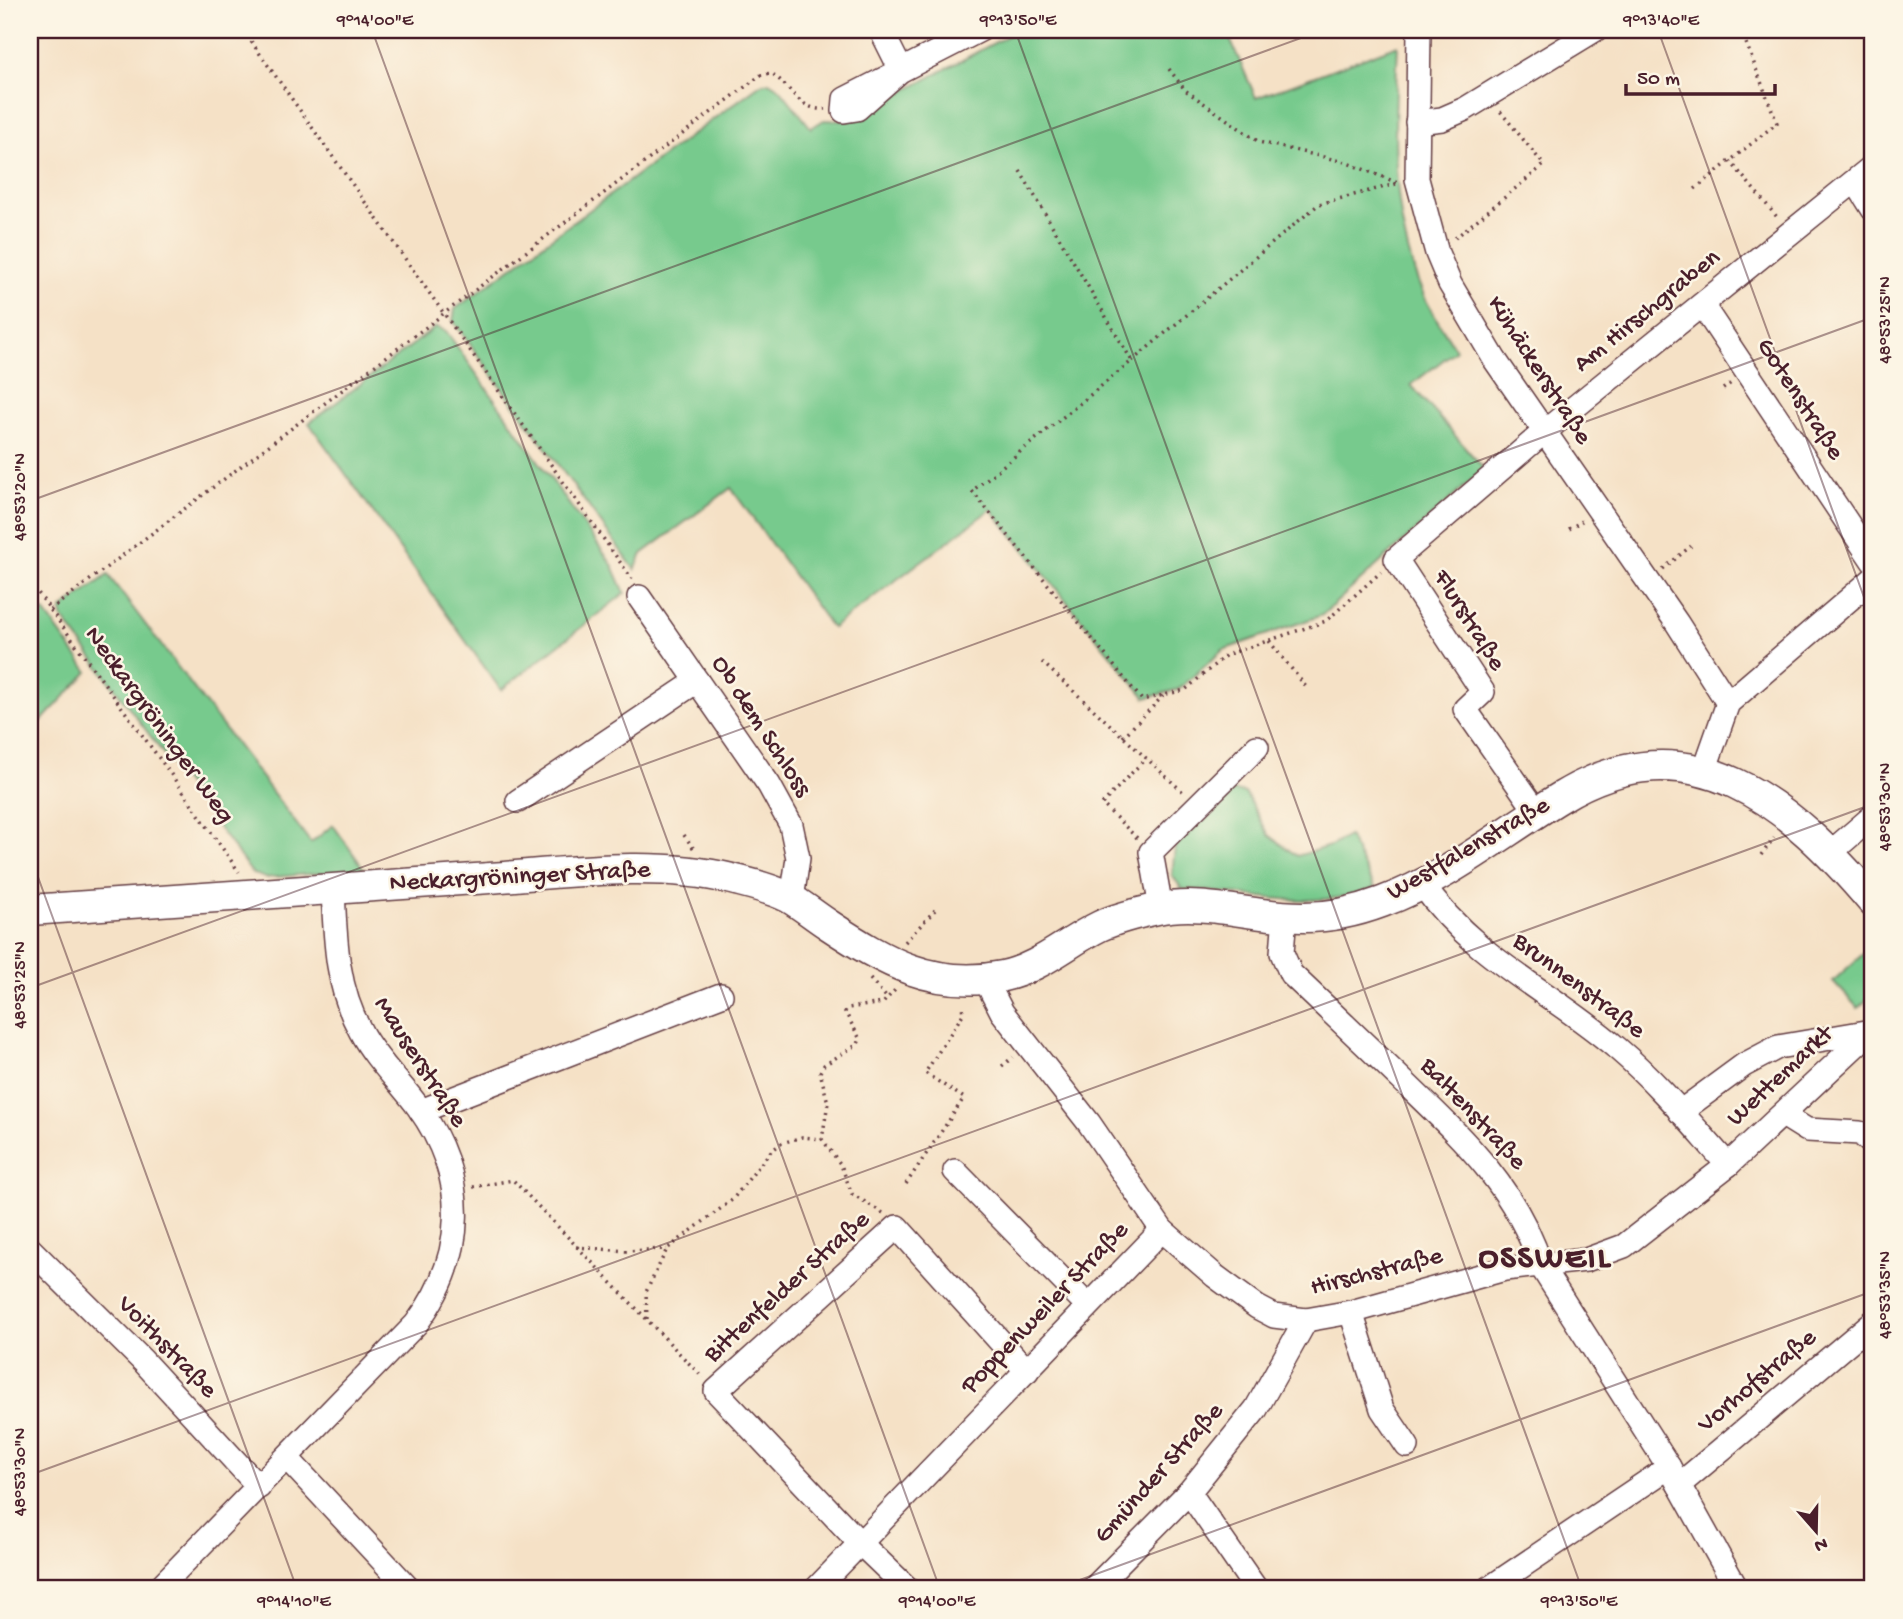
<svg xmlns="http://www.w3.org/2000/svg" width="1903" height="1619" viewBox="0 0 1903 1619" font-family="'Gochi Hand',sans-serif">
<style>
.green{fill:#77ca8d;stroke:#60745c;stroke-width:2}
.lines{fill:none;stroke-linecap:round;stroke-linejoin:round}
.minor-casing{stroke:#643c42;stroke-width:26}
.major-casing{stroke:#643c42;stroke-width:33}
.path{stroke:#643c42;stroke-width:3.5;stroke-dasharray:2 5;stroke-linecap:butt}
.minor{stroke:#fff;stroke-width:23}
.major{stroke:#fff;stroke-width:30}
.ticks{fill:none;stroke:#4a1f2b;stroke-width:2;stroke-opacity:0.45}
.labels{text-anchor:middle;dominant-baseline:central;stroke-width:5;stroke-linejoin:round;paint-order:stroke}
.street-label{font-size:26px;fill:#4a1f2b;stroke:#fcf5e5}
.district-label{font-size:33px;font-weight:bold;letter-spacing:2px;fill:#4a1f2b;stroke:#fcf5e5}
.neatline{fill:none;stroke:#4a1f2b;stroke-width:2.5}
.ticks-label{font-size:18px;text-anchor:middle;fill:#4a1f2b}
</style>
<rect width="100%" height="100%" fill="#fcf5e5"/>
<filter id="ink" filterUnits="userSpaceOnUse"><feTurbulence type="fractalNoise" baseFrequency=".0143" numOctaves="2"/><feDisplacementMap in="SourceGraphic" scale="14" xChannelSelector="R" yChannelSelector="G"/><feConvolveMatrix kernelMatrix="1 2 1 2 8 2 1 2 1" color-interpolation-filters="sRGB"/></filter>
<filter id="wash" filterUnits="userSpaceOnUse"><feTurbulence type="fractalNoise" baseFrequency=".00686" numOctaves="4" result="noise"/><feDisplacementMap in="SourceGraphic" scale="28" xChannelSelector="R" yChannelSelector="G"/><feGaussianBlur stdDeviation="1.57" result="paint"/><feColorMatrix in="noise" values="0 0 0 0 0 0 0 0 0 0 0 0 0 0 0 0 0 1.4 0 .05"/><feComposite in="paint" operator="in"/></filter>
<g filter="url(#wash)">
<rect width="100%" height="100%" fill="#f5e1c6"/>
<g class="green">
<path d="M 1018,30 L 1226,30 L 1256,98 L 1398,45 C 1394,129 1389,215 1423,294 C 1432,314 1445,332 1456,350 L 1411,385 L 1484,469 L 1322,615 L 1223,650 L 1179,689 L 1146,698 L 991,509 L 832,628 L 731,488 L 642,554 L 635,570 L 453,321 L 455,309 L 761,84 L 769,82 L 780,89 L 811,128 L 824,120 L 849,121 Z"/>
<polygon points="436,327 446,331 613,566 625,593 501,690 309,423"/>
<polygon points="108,575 311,843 333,825 364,869 265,878 252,873 62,617 62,609"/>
<polygon points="44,611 88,672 30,733 30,622"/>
<path d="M 1233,791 L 1245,793 L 1269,835 L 1297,856 L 1333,845 L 1348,836 L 1375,888 C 1311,913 1248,892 1182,889 L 1172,875 L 1175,846 Z"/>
<polygon points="1872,946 1873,994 1858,1008 1833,981"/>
</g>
</g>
<g filter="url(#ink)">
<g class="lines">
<g class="minor-casing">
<g id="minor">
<polyline points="881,30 901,70"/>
<polyline points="1419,30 1417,179 1437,253 1450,284 1495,360 1677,623 1728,703"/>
<polyline points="901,70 857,109 844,111 845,99 980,30"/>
<polyline points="1417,122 1442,119 1465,109 1595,30"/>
<polyline points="1856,182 1873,209"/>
<polyline points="1702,305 1873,561"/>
<polyline points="639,597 769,785 791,825 798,858 792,899"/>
<polyline points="1704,771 1728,703 1873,579"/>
<polyline points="518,801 697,681"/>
<polyline points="1537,812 1465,709 1483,692 1396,559 1544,432 1873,166"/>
<polyline points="1830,853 1873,816"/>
<path d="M 1422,884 C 1474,959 1551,991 1618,1049 C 1658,1083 1693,1126 1728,1165"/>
<polyline points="1161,908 1151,852 1257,747"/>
<path d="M 1285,915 L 1282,953 L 1291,974 C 1328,1009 1366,1045 1403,1081 C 1461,1137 1516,1187 1541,1266 L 1669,1467 L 1737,1589"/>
<polyline points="985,979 1002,1012 1089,1123 1162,1230 1215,1276 1257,1307 1274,1316 1306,1320 1351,1312 1505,1269 1586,1260 1624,1246 1728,1165 1873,1029"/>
<polyline points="421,1111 721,995"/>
<polyline points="1680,1112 1744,1065 1778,1047 1872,1031"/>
<polyline points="1783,1115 1807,1130 1860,1133 1873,1144"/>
<polyline points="955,1171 1087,1305"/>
<polyline points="30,1249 143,1361 259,1487"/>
<polyline points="1351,1312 1382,1409 1407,1446"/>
<polyline points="287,1458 409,1589"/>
<polyline points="1679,1485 1873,1322"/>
<polyline points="1189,1492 1256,1589"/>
<path d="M 158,1589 L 416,1324 C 467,1256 469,1178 419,1108 C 401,1083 375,1059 361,1032 C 336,988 335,937 333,888"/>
<polyline points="816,1589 1162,1230"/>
<polyline points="908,1589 859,1542 716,1391 897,1227 1027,1371"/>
<polyline points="1093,1589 1189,1492 1256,1409 1306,1320"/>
<polyline points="1488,1589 1669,1467"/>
</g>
</g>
<g class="major-casing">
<path id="major" d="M 30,910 C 178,901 326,889 475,879 C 555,874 653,859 732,879 C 751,884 770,888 788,897 C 802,905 815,916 829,925 C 885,962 934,990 1003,976 C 1040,968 1067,942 1100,926 C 1117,918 1138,913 1157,909 C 1206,899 1256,918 1305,917 C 1330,917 1358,911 1382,902 C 1448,878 1503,832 1561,797 C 1691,718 1790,804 1873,902"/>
</g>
<g class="path">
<polyline points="243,30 632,579"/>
<polyline points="30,43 48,30"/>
<polyline points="1169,69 1185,90 1259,142 1345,162 1398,183"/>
<polyline points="1730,161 1777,217"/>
<polyline points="1020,171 1132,361 972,491 1142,700 1185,690 1226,655 1326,621 1381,572"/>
<polyline points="1695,189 1777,123 1741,30"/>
<polyline points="1455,238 1544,165 1500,111"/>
<polyline points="1132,361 1319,204 1396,184"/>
<polyline points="1723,389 1731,383"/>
<polyline points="1569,529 1582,521"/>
<polyline points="1663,569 1691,546"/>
<polyline points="30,582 170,773 239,872"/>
<path d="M 50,610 L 761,75 L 771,73 C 790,85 799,111 825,109"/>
<polyline points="1269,641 1307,688"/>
<polyline points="1042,662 1184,793"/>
<polyline points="1123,737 1163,696"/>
<polyline points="684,835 694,849"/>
<polyline points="1137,838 1102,804 1146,758"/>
<polyline points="1761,855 1774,838"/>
<polyline points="905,942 935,910"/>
<polyline points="870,979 887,998"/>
<polyline points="1002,1066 1013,1057"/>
<polyline points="906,1184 964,1098 925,1073 963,1014 962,1005"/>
<polyline points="473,1187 513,1180 703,1378"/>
<polyline points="883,1213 852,1194 841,1165 822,1139 828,1103 820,1072 824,1065 858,1044 860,1039 845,1012 848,1008 883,1003 895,990"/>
<polyline points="576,1247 626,1251 667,1249"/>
<polyline points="647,1319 646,1292 667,1249 732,1200 771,1151 782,1143 802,1137 822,1139"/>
</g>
<use href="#minor" class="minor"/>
<use href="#major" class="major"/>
</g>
</g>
<path class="ticks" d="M 372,30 L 940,1589M 1015,30 L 1582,1589M 1658,30 L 1873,622M 30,501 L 1323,30M 30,855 L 297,1589M 30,988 L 1873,317M 30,1475 L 1873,804M 1055,1589 L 1873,1291"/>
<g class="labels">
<g class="street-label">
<text transform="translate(1648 312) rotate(-39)">Am Hirschgraben</text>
<text transform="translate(1538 371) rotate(57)">Kühäckerstraße</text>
<text transform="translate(1799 400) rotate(57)">Gotenstraße</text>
<text transform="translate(1468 621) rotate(58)">Flurstraße</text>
<text transform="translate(158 726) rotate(54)">Neckargröninger Weg</text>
<text transform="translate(760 727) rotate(57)">Ob dem Schloss</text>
<text transform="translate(1469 850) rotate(-30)">Westfalenstraße</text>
<text transform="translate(520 878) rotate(-3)">Neckargröninger Straße</text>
<text transform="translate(1578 987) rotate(37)">Brunnenstraße</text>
<text transform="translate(419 1063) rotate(57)">Mauserstraße</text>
<text transform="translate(1781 1077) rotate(-43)">Wettemarkt</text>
<text transform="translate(1472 1115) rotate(47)">Baltenstraße</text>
<text transform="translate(1377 1273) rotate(-14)">Hirschstraße</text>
<text transform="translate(788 1288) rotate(-42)">Bittenfelder Straße</text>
<text transform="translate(1046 1309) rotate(-46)">Poppenweiler Straße</text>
<text transform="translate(166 1348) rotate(46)">Voithstraße</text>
<text transform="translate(1758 1382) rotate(-40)">Vorhofstraße</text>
<text transform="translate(1160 1474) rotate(-48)">Gmünder Straße</text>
</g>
<g class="district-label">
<text x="1545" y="1260">OSSWEIL</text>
</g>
</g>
<rect width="1903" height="1619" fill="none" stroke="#fcf5e5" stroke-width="77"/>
<g transform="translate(1816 1531) rotate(160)" stroke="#fcf5e5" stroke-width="5" paint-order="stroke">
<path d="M0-5L12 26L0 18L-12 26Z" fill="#4a1f2b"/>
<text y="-10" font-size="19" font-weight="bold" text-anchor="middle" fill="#4a1f2b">N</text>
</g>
<path d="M1626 84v10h149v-10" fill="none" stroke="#4a1f2b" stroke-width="3.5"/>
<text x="1637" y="84" font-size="21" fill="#4a1f2b" stroke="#fcf5e5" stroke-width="5" paint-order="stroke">50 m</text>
<rect x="38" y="38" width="1826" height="1542" class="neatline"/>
<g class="ticks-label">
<text x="375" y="25">9°14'00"E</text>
<text x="1018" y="25">9°13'50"E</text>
<text x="1661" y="25">9°13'40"E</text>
<text transform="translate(1884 320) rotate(-90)" y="6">48°53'25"N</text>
<text transform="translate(19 497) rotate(-90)" y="6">48°53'20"N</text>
<text transform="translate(1884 807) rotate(-90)" y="6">48°53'30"N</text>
<text transform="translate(19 985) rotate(-90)" y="6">48°53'25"N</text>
<text transform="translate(1884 1295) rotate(-90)" y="6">48°53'35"N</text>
<text transform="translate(19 1472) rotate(-90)" y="6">48°53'30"N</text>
<text x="294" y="1606">9°14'10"E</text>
<text x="937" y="1606">9°14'00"E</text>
<text x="1579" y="1606">9°13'50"E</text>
</g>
</svg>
